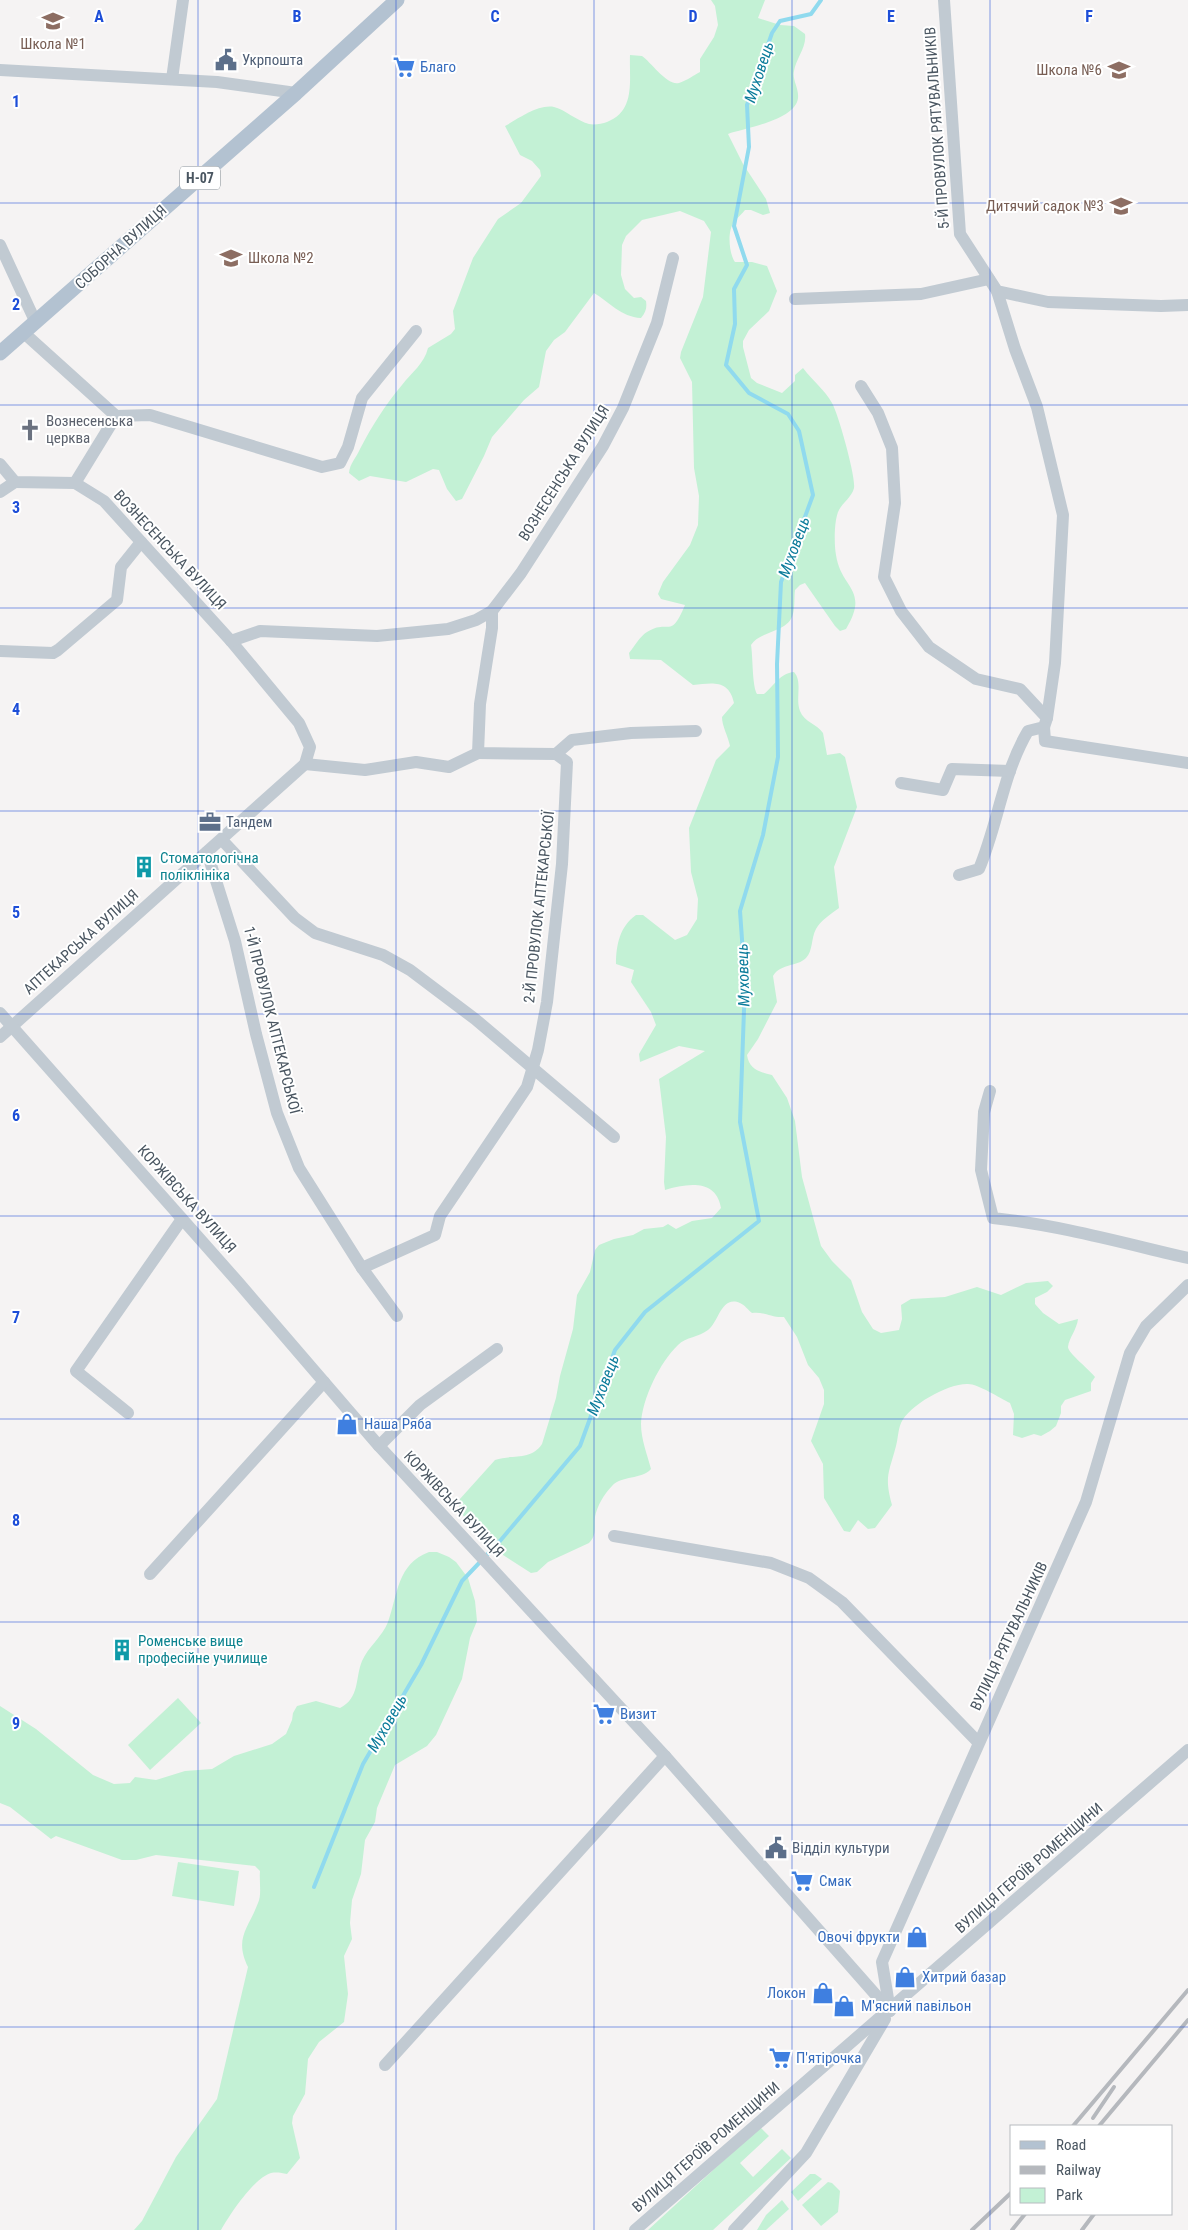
<svg xmlns="http://www.w3.org/2000/svg" width="1188" height="2230" viewBox="0 0 1188 2230" font-family="'Roboto Condensed',sans-serif">
<style>
.green{fill:#c3f1d5}
.lines{fill:none;stroke-linecap:round;stroke-linejoin:round}
.stream{stroke:#90daee;stroke-width:4}
.minor{stroke:#c1cad2;stroke-width:12}
.major{stroke:#b3c2d1;stroke-width:15}
.rail{stroke:#b5b8bd;stroke-width:4}
.grid{fill:none;stroke:#1d4ed8;stroke-width:1;stroke-opacity:0.55}
.labels{text-anchor:middle;dominant-baseline:central;stroke-width:4;stroke-linejoin:round;paint-order:stroke}
.shield{fill:#fff;stroke:#808990;stroke-width:1}
.shield-label{font-size:14px;font-weight:bold;fill:#4a5661}
.education-label{font-size:15px;fill:#785e54;stroke:#fff;text-anchor:end}
.service-label{font-size:15px;fill:#4e5e75;stroke:#fff;text-anchor:start}
.shop-label{font-size:15px;fill:#366cbe;stroke:#fff;text-anchor:start}
.street-label{font-size:15px;fill:#4a5661;stroke:#fff}
.worship-label{font-size:15px;fill:#5b616d;stroke:#fff;text-anchor:start}
.culture-label{font-size:15px;fill:#0d838f;stroke:#fff;text-anchor:start}
.water-label{font-size:16px;font-style:italic;fill:#0c7c9b;stroke:#fff}
.grid-label{font-size:16px;text-anchor:middle;font-weight:bold;fill:#1d4ed8;stroke:#fff;stroke-width:4;stroke-linejoin:round;paint-order:stroke}
</style>
<rect width="100%" height="100%" fill="#f5f3f3"/>
<g class="green">
<path d="M 711,0 L 765,0 L 758,18 L 780,25 L 794,26 L 805,34 C 807,47 796,58 794,71 C 792,80 799,88 798,98 C 796,120 745,128 728,134 L 743,164 L 766,199 L 770,213 L 763,215 L 751,210 L 745,210 C 742,214 737,218 734,222 C 727,231 729,254 735,262 L 752,262 L 767,266 L 777,291 L 769,311 L 749,330 L 743,341 L 743,347 L 751,378 L 757,383 L 782,393 L 795,381 L 795,375 L 803,368 C 812,380 825,390 832,403 C 838,413 856,477 854,488 C 852,497 843,502 839,510 C 834,519 834,545 836,555 C 841,589 870,589 846,629 L 840,631 L 835,626 L 805,583 L 800,585 L 795,590 C 794,597 795,607 793,614 C 788,633 761,630 751,645 C 753,656 752,686 757,694 L 764,694 C 774,686 780,673 794,672 C 803,682 795,698 800,711 C 804,722 817,724 823,733 L 827,755 L 840,753 L 845,757 L 857,807 L 834,867 L 839,908 C 831,914 821,920 816,929 C 811,938 813,951 806,958 C 797,967 781,963 773,976 L 777,1002 L 758,1039 L 747,1055 C 749,1069 759,1072 772,1075 L 787,1098 L 795,1121 L 802,1177 L 821,1246 L 832,1261 L 851,1280 L 862,1312 L 873,1329 L 881,1333 L 899,1330 L 902,1319 L 901,1305 L 911,1299 L 945,1297 L 977,1287 L 1001,1295 L 1026,1283 L 1048,1281 L 1053,1286 L 1047,1292 L 1035,1298 L 1035,1304 L 1043,1313 L 1059,1324 L 1078,1319 C 1077,1329 1069,1338 1068,1347 C 1068,1353 1090,1370 1095,1377 L 1091,1383 L 1091,1391 L 1065,1400 L 1061,1406 L 1061,1413 L 1056,1426 L 1050,1431 L 1041,1436 L 1034,1434 L 1022,1438 L 1013,1435 L 1014,1414 L 1010,1403 C 1000,1398 978,1384 968,1384 C 949,1383 909,1405 901,1423 C 898,1430 898,1439 896,1446 C 889,1473 884,1476 892,1505 L 875,1528 L 868,1529 L 858,1520 L 850,1532 L 844,1531 L 824,1498 L 823,1464 L 811,1441 L 824,1404 L 824,1390 L 819,1378 L 808,1365 L 797,1337 L 784,1317 C 771,1318 763,1311 752,1313 C 748,1310 745,1305 740,1303 C 721,1295 719,1322 708,1330 C 699,1337 686,1337 678,1345 C 660,1362 642,1399 641,1424 C 641,1439 647,1454 651,1469 C 641,1480 622,1475 612,1486 C 604,1494 597,1506 595,1517 C 594,1528 597,1535 589,1543 L 548,1562 L 537,1572 L 531,1573 L 503,1555 L 490,1538 L 459,1512 L 459,1500 L 495,1460 C 512,1454 531,1461 542,1444 L 556,1398 L 560,1376 L 573,1329 L 577,1295 L 590,1272 L 595,1250 L 599,1245 L 614,1239 L 633,1235 L 644,1229 L 663,1227 L 668,1224 L 676,1229 L 692,1221 L 712,1218 L 721,1208 C 716,1178 686,1184 665,1190 L 664,1182 L 666,1137 L 659,1079 L 705,1051 L 679,1046 L 640,1062 L 639,1054 L 656,1025 L 651,1012 L 631,982 L 634,970 L 616,964 C 616,945 620,926 636,915 L 643,915 L 675,940 L 687,935 L 697,919 L 698,899 L 691,872 L 689,828 L 716,760 L 730,746 C 728,736 722,726 722,717 L 734,703 C 729,679 712,683 693,685 L 661,660 L 630,659 L 629,653 C 634,647 640,636 647,632 C 670,618 670,641 685,605 L 661,599 L 658,594 L 663,582 L 690,545 L 698,525 L 699,496 L 694,468 L 692,382 L 680,358 L 681,352 L 703,297 L 711,232 L 704,221 L 680,211 L 642,220 L 626,236 L 622,245 L 621,275 L 625,289 L 634,298 L 641,297 L 646,301 C 647,308 646,312 641,318 C 621,317 609,302 594,293 L 565,332 L 554,340 L 546,351 L 539,387 L 524,400 L 492,437 L 484,456 L 462,499 L 456,501 L 447,489 L 439,470 L 433,469 L 406,482 L 370,476 L 359,481 L 349,473 C 350,463 356,458 360,449 C 372,426 385,405 402,385 C 412,372 424,364 428,348 L 451,334 L 455,329 L 453,311 L 473,258 L 498,219 L 521,203 L 541,176 L 540,170 L 532,161 L 520,155 L 505,126 C 518,119 538,104 554,107 C 564,109 577,121 589,124 C 594,125 602,124 607,122 C 636,111 629,80 630,55 L 642,56 C 651,62 667,86 679,83 C 686,81 694,75 700,72 L 700,59 L 714,37 L 718,25 L 715,6 Z"/>
<path d="M 429,1552 L 437,1552 L 449,1557 L 456,1562 L 468,1578 L 475,1601 L 477,1621 L 470,1638 L 462,1679 L 436,1735 L 427,1746 L 395,1765 L 377,1808 L 375,1822 L 365,1840 L 361,1874 L 352,1900 L 350,1923 L 352,1939 L 344,1956 L 348,1994 L 344,2022 L 319,2042 L 308,2059 L 305,2094 L 293,2116 L 292,2123 L 300,2158 L 287,2174 C 282,2173 277,2172 271,2173 C 254,2178 230,2214 221,2230 L 134,2230 L 142,2221 L 176,2157 L 217,2099 L 248,1967 C 234,1938 248,1929 258,1903 C 262,1895 259,1881 260,1871 L 255,1866 L 156,1855 L 136,1860 L 122,1860 L 56,1836 L 51,1839 L 10,1807 L 0,1803 L 0,1706 L 36,1729 L 93,1775 L 114,1784 L 130,1783 L 135,1777 L 156,1780 L 185,1771 L 212,1769 L 234,1756 L 272,1744 L 286,1734 L 292,1720 L 293,1713 L 297,1706 L 316,1701 L 340,1708 C 360,1698 355,1678 362,1661 C 368,1647 382,1637 388,1622 C 398,1594 397,1564 429,1552 Z"/>
<polygon points="178,1698 201,1723 150,1770 128,1745"/>
<polygon points="178,1862 239,1871 234,1906 172,1896"/>
<polygon points="760,2127 769,2136 740,2163 753,2177 782,2149 791,2158 713,2230 648,2230"/>
<polygon points="810,2174 815,2174 822,2179 798,2201 791,2192"/>
<polygon points="828,2182 832,2183 840,2191 838,2212 821,2226 802,2205"/>
<polygon points="782,2200 789,2209 766,2230 757,2230 766,2215"/>
</g>
<g class="lines">
<polyline class="stream" points="314,1887 363,1764 421,1665 462,1581 500,1541 580,1446 615,1350 645,1312 759,1221 740,1122 745,982 740,911 763,835 778,757 777,664 781,582 813,495 799,431 788,414 749,393 726,365 735,324 734,289 747,265 734,226 749,147 747,105 772,33 780,21 811,14 821,0"/>
<g class="minor">
<polyline points="944,0 960,234 997,291 1048,302 1161,306 1188,305"/>
<polyline points="0,70 217,82 296,93"/>
<polyline points="172,79 183,0"/>
<polyline points="0,245 36,323"/>
<polyline points="997,291 1015,349 1037,407 1063,515 1055,663 1047,718"/>
<polyline points="795,299 921,294 989,279"/>
<polyline points="24,333 116,416 150,415 322,467 340,463 348,447 362,398 416,331"/>
<path d="M 861,386 L 878,413 L 892,448 L 895,503 L 884,577 L 901,611 L 929,647 L 976,679 L 1020,689 L 1047,718 L 1044,727 L 1028,731 C 1003,773 998,824 979,869 L 959,875"/>
<polyline points="0,464 15,482 75,483 104,501 231,641 299,723 310,747 305,764 0,1037"/>
<polyline points="75,483 116,416"/>
<polyline points="0,492 15,482"/>
<polyline points="492,611 492,628 480,704 478,753 556,754 572,740 631,733 696,731"/>
<polyline points="231,641 260,631 377,636 448,629 476,620 492,611 521,573 603,446 623,408 657,323 673,258"/>
<polyline points="0,651 53,653 58,650 117,600 121,567 141,542"/>
<polyline points="1044,727 1045,741 1188,763"/>
<polyline points="305,764 365,770 416,762 449,767 478,753"/>
<polyline points="901,783 943,790 952,769 1010,771"/>
<polyline points="222,840 295,918 315,933 383,955 410,970 475,1019 614,1137"/>
<polyline points="207,852 235,941 256,1034 277,1113 299,1168 362,1268 397,1316"/>
<polyline points="0,1013 238,1282 379,1446 665,1756 890,2011"/>
<path d="M 990,1091 L 984,1112 L 981,1170 L 993,1218 C 1059,1225 1123,1243 1188,1258"/>
<polyline points="362,1268 435,1235 440,1216 527,1087 538,1050 547,1002 562,864 567,762 556,754"/>
<polyline points="128,1413 76,1371 182,1219"/>
<polyline points="379,1446 420,1405 497,1349"/>
<polyline points="614,1536 771,1563 809,1578 842,1602 978,1742"/>
<polyline points="150,1574 324,1382"/>
<polyline points="890,2011 882,1962 1086,1502 1130,1353 1146,1326 1188,1285"/>
<polyline points="385,2065 665,1756"/>
<polyline points="635,2230 1188,1750"/>
<polyline points="734,2230 806,2153 885,2019"/>
</g>
<polyline class="major" points="0,353 296,93 397,0"/>
<g class="rail">
<polyline points="1093,2118 1114,2087"/>
<polyline points="1073,2126 1188,1990"/>
<polyline points="1099,2126 1188,2020"/>
<polyline points="972,2230 1012,2192"/>
<polyline points="1012,2230 1025,2214"/>
<polyline points="1082,2230 1094,2214"/>
</g>
</g>
<path class="grid" d="M 198,0 L 198,2230M 396,0 L 396,2230M 594,0 L 594,2230M 792,0 L 792,2230M 990,0 L 990,2230M 0,203 L 1188,203M 0,405 L 1188,405M 0,608 L 1188,608M 0,811 L 1188,811M 0,1014 L 1188,1014M 0,1216 L 1188,1216M 0,1419 L 1188,1419M 0,1622 L 1188,1622M 0,1825 L 1188,1825M 0,2027 L 1188,2027"/>
<defs>
<g id="school-bare" transform="scale(1.725)"><path d="M0-5L7-2L0 1L-7-2ZM-4 1L0 2.5L4 1V4Q0 6-4 4Z" fill="#8d6e63" stroke="#fff" stroke-width="2.5" paint-order="stroke"/></g>
<g id="civic-bare" transform="scale(1.725)"><path d="M-.6-6.5H3V-4.5H.6V-3L4-1V1h2V6H-6V1h2V-1L-.6-3ZM-1.2 2.5V6h2.4V2.5Z" fill="#5c6f8a" stroke="#fff" stroke-width="2.5" paint-order="stroke"/></g>
<g id="supermarket-bare" transform="scale(1.725)"><path d="M-6-5.5h2.5l.6 2H6L4.5 2H-2.5L-4.4-4H-6ZM-1.5 3.2a1.3 1.3 0 1 0 .1 0ZM3 3.2a1.3 1.3 0 1 0 .1 0Z" fill="#3f7fe0" stroke="#fff" stroke-width="2.5" paint-order="stroke"/></g>
<g id="church-bare" transform="scale(1.725)"><path d="M-1.2-6h2.4v3.5h3.3v2.4h-3.3V6h-2.4V-.1h-3.3v-2.4h3.3Z" fill="#6b7280" stroke="#fff" stroke-width="2.5" paint-order="stroke"/></g>
<g id="office-bare" transform="scale(1.725)"><path d="M-6-3h4V-5.5h4V-3h4V5H-6ZM-1-4.5V-3h2v-1.5ZM-6 0V1H6V0Z" fill="#5c6f8a" stroke="#fff" stroke-width="2.5" paint-order="stroke"/></g>
<g id="building-bare" transform="scale(1.725)"><path d="M-4-6H4V6H1V3H-1V6H-4ZM-2.5-4.3h1.7v1.8h-1.7ZM.8-4.3h1.7v1.8H.8ZM-2.5-1h1.7V.8h-1.7ZM.8-1h1.7V.8H.8Z" fill="#0f9aa8" stroke="#fff" stroke-width="2.5" paint-order="stroke"/></g>
<g id="shop-bare" transform="scale(1.725)"><path d="M-5-2.5h2.3a2.7 3.5 0 0 1 5.4 0H5L5.5 6h-11ZM-1.5-2.5h3a1.5 2.3 0 0 0-3 0Z" fill="#3f7fe0" stroke="#fff" stroke-width="2.5" paint-order="stroke"/></g>
</defs>
<g fill-rule="evenodd">
<use href="#school-bare" x="53" y="21"/>
<use href="#civic-bare" x="226" y="60"/>
<use href="#supermarket-bare" x="404" y="67"/>
<use href="#school-bare" x="1119" y="70"/>
<use href="#school-bare" x="1121" y="206"/>
<use href="#school-bare" x="231" y="258"/>
<use href="#church-bare" x="30" y="430"/>
<use href="#office-bare" x="210" y="822"/>
<use href="#building-bare" x="144" y="867"/>
<use href="#shop-bare" x="347" y="1424"/>
<use href="#building-bare" x="122" y="1650"/>
<use href="#supermarket-bare" x="604" y="1714"/>
<use href="#civic-bare" x="776" y="1848"/>
<use href="#supermarket-bare" x="802" y="1881"/>
<use href="#shop-bare" x="917" y="1937"/>
<use href="#shop-bare" x="905" y="1977"/>
<use href="#shop-bare" x="823" y="1993"/>
<use href="#shop-bare" x="844" y="2006"/>
<use href="#supermarket-bare" x="780" y="2058"/>
</g>
<g class="labels">
<rect class="shield" x="180" y="166.5" width="40" height="23" rx="4"/>
<g class="shield-label">
<text x="200" y="178">Н-07</text>
</g>
<g class="education-label">
<text x="53" y="44" text-anchor="middle">Школа №1</text>
<text x="1102" y="70">Школа №6</text>
<text x="1104" y="206">Дитячий садок №3</text>
<text x="248" y="258" text-anchor="start">Школа №2</text>
</g>
<g class="service-label">
<text x="242" y="60">Укрпошта</text>
<text x="226" y="822">Тандем</text>
<text x="792" y="1848">Відділ культури</text>
</g>
<g class="shop-label">
<text x="420" y="67">Благо</text>
<text x="364" y="1424">Наша Ряба</text>
<text x="620" y="1714">Визит</text>
<text x="819" y="1881">Смак</text>
<text x="900" y="1937" text-anchor="end">Овочі фрукти</text>
<text x="922" y="1977">Хитрий базар</text>
<text x="806" y="1993" text-anchor="end">Локон</text>
<text x="861" y="2006">М'ясний павільон</text>
<text x="796" y="2058">П'ятірочка</text>
</g>
<g class="street-label">
<text transform="translate(937 128) rotate(-94)">5-Й ПРОВУЛОК РЯТУВАЛЬНИКІВ</text>
<text transform="translate(121 247) rotate(-42)">СОБОРНА ВУЛИЦЯ</text>
<text transform="translate(564 473) rotate(-58)">ВОЗНЕСЕНСЬКА ВУЛИЦЯ</text>
<text transform="translate(170 550) rotate(47)">ВОЗНЕСЕНСЬКА ВУЛИЦЯ</text>
<text transform="translate(539 907) rotate(-84)">2-Й ПРОВУЛОК АПТЕКАРСЬКОЇ</text>
<text transform="translate(81 942) rotate(-42)">АПТЕКАРСЬКА ВУЛИЦЯ</text>
<text transform="translate(272 1020) rotate(76)">1-Й ПРОВУЛОК АПТЕКАРСЬКОЇ</text>
<text transform="translate(187 1199) rotate(48)">КОРЖІВСЬКА ВУЛИЦЯ</text>
<text transform="translate(454 1504) rotate(47)">КОРЖІВСЬКА ВУЛИЦЯ</text>
<text transform="translate(1009 1636) rotate(-65)">ВУЛИЦЯ РЯТУВАЛЬНИКІВ</text>
<text transform="translate(1029 1868) rotate(-41)">ВУЛИЦЯ ГЕРОЇВ РОМЕНЩИНИ</text>
<text transform="translate(706 2147) rotate(-41)">ВУЛИЦЯ ГЕРОЇВ РОМЕНЩИНИ</text>
</g>
<g class="worship-label">
<text x="46" y="421">Вознесенська<tspan x="46" dy="17">церква</tspan></text>
</g>
<g class="culture-label">
<text x="160" y="858">Стоматологічна<tspan x="160" dy="17">поліклініка</tspan></text>
<text x="138" y="1641">Роменське вище<tspan x="138" dy="17">професійне училище</tspan></text>
</g>
<g class="water-label">
<text transform="translate(759 72) rotate(-72)">Муховець</text>
<text transform="translate(794 547) rotate(-70)">Муховець</text>
<text transform="translate(743 975) rotate(-92)">Муховець</text>
<text transform="translate(603 1385) rotate(-69)">Муховець</text>
<text transform="translate(387 1723) rotate(-60)">Муховець</text>
</g>
</g>
<g class="grid-label">
<text x="99" y="22">A</text>
<text x="297" y="22">B</text>
<text x="495" y="22">C</text>
<text x="693" y="22">D</text>
<text x="891" y="22">E</text>
<text x="1089" y="22">F</text>
<text x="16" y="107">1</text>
<text x="16" y="310">2</text>
<text x="16" y="513">3</text>
<text x="16" y="715">4</text>
<text x="16" y="918">5</text>
<text x="16" y="1121">6</text>
<text x="16" y="1323">7</text>
<text x="16" y="1526">8</text>
<text x="16" y="1729">9</text>
</g>
<rect x="1010" y="2125" width="162" height="90" fill="#ffffff" stroke="#b7bbc0"/>
<rect x="1020" y="2141" width="25" height="8" fill="#b3c2d1" stroke="#b7bbc0"/>
<text x="1056" y="2150" font-size="15" fill="#4a5661">Road</text>
<rect x="1020" y="2166" width="25" height="8" fill="#b5b8bd" stroke="#b7bbc0"/>
<text x="1056" y="2175" font-size="15" fill="#4a5661">Railway</text>
<rect x="1020" y="2188" width="25" height="15" fill="#c3f1d5" stroke="#b7bbc0"/>
<text x="1056" y="2200" font-size="15" fill="#4a5661">Park</text>
</svg>
